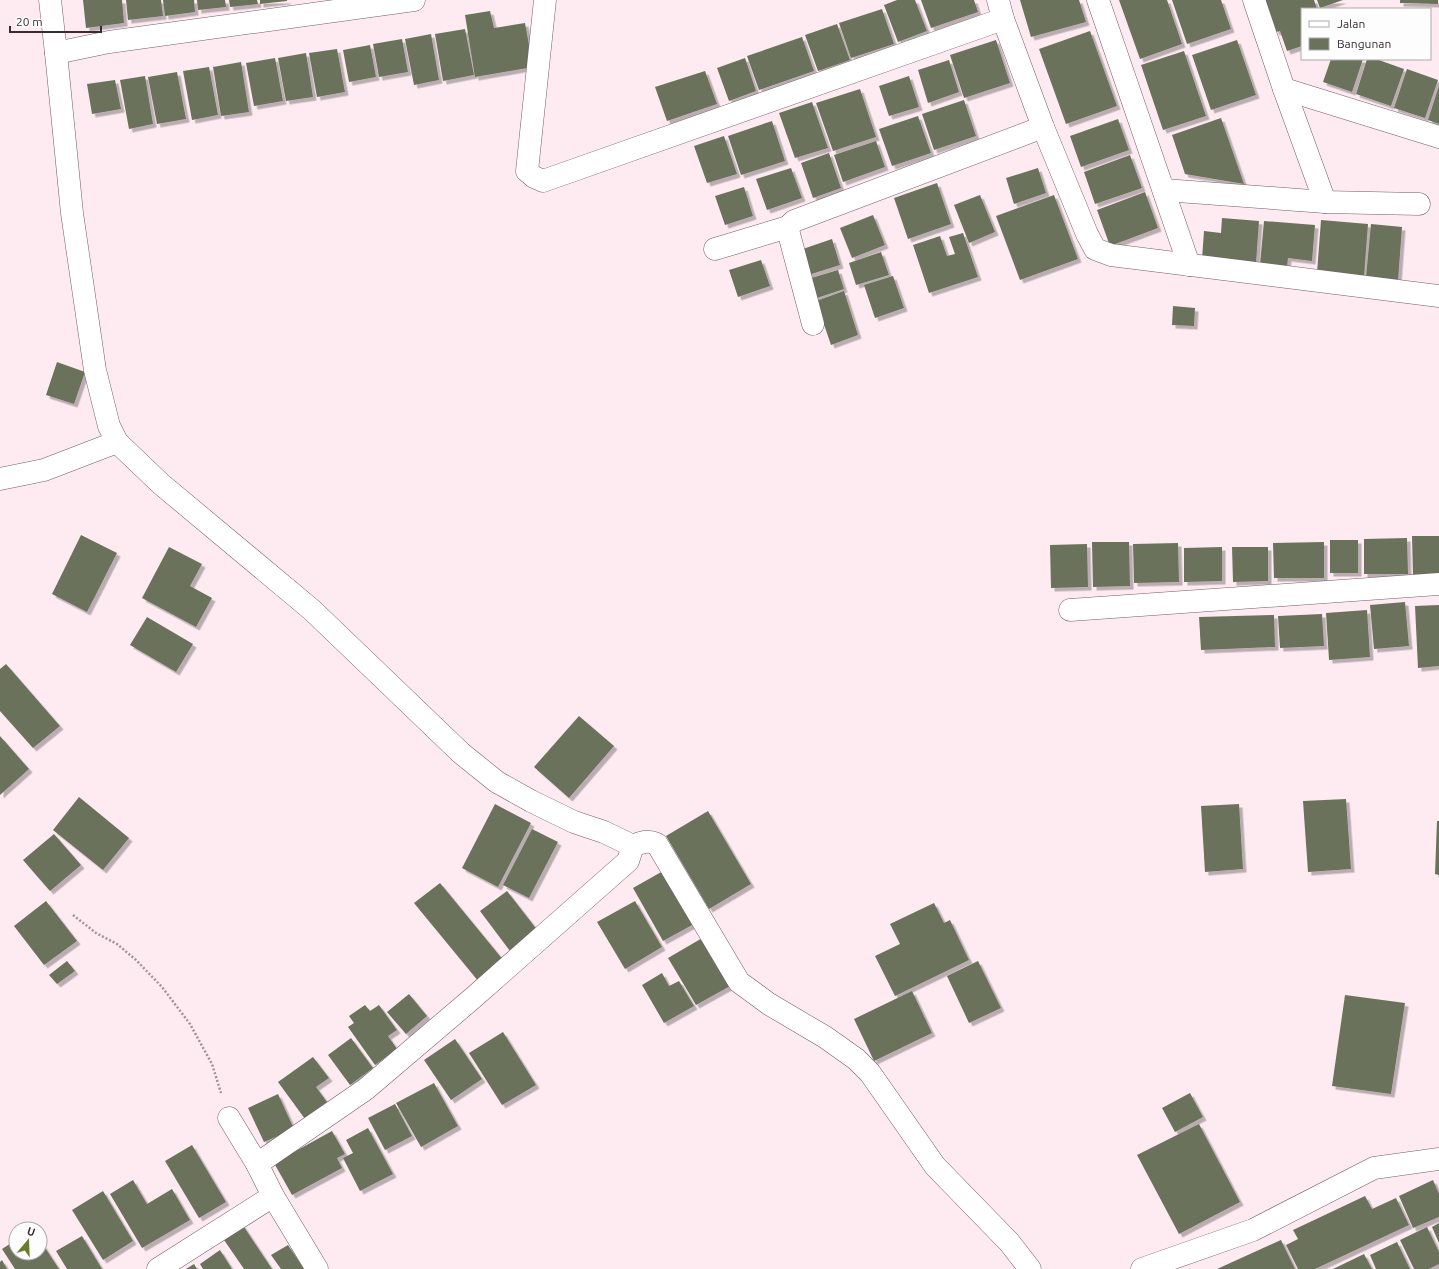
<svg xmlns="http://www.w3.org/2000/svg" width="1439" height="1269" viewBox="0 0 1439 1269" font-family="Ubuntu,sans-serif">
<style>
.building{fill:#6b725b;filter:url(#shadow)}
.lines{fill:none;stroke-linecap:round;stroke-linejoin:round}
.minor-casing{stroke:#765d66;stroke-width:23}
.path{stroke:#a19297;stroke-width:2.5;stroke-dasharray:2 2;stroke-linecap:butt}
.minor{stroke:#fff;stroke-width:22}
</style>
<defs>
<filter id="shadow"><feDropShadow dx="3.5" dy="3.5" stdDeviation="0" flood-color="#0004"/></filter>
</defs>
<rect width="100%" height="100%" fill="#fdebf1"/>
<g class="building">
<polygon points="83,0 122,0 124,23 86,28"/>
<polygon points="126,0 161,0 163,16 128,20"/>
<polygon points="163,0 194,0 195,12 165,16"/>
<polygon points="197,0 225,0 226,7 198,10"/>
<polygon points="229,0 257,0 258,4 230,7"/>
<polygon points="260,0 287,0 287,1 260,4"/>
<polygon points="897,0 915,0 927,31 898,42 884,5"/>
<polygon points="921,0 974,0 978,12 931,28"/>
<polygon points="1020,0 1079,0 1086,22 1031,37"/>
<polygon points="1119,0 1167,0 1182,44 1140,59"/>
<polygon points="1172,0 1221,0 1231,29 1187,44"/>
<polygon points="1264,0 1314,0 1317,9 1302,9 1302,46 1287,51 1280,31 1276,32"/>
<polygon points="1317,0 1343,0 1320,8"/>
<polygon points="1400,0 1438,0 1438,4 1400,3"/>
<polygon points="882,9 894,44 851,58 839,23"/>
<polygon points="490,11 494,28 525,23 533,67 475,77 465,15"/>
<polygon points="837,24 850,60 818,71 805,35"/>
<polygon points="465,29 474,75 443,81 435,34"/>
<polygon points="1090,31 1117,106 1066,124 1039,49"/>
<polygon points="431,34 439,80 414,85 405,39"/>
<polygon points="802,37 814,71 759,90 747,56"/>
<polygon points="402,39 408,72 379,77 373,44"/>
<polygon points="996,40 1010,83 964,98 950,55"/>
<polygon points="1237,40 1256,95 1211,110 1192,55"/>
<polygon points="370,45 376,77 349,82 343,50"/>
<polygon points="337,49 345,92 317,97 309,53"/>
<polygon points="1184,51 1206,116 1163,130 1141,65"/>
<polygon points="306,53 313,97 286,101 278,58"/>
<polygon points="275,58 283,101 254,106 246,63"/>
<polygon points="745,58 756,91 729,101 717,68"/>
<polygon points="1331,59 1363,59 1352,92 1323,82"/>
<polygon points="1367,59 1376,59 1404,69 1391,106 1356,94"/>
<polygon points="949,60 959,92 928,103 918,70"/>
<polygon points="241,62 249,112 221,116 213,67"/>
<polygon points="209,67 218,115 192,120 183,71"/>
<polygon points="1407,69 1438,80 1425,118 1394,108"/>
<polygon points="705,71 717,104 667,121 655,87"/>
<polygon points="177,72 186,119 157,124 148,77"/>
<polygon points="145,76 153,124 129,129 120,80"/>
<polygon points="909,76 919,107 889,116 879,86"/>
<polygon points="115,80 121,109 92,114 87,84"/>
<polygon points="1439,86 1439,124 1428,120"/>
<polygon points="860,89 876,137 833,151 816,103"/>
<polygon points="964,100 976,136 934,150 922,114"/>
<polygon points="812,102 828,148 795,158 779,113"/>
<polygon points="918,116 931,153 892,166 879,129"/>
<polygon points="1221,118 1244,184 1185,174 1172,135"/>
<polygon points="1118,119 1129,150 1081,167 1070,136"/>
<polygon points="772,121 785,161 741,175 728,136"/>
<polygon points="724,136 737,174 707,183 694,146"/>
<polygon points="876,141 885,167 843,182 834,155"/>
<polygon points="829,153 841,188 813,198 801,163"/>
<polygon points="1130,155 1142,188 1095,204 1084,172"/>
<polygon points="791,168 802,198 767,210 756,179"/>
<polygon points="1038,168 1046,193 1014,204 1006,178"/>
<polygon points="937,183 951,224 908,239 894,198"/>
<polygon points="744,187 753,216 725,225 715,196"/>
<polygon points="1145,192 1158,228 1110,246 1097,210"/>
<polygon points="980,195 995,232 969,243 954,205"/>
<polygon points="1054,195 1078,259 1020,280 996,216"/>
<polygon points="873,215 885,245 852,258 840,228"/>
<polygon points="1222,218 1259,221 1256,263 1202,259 1204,231 1221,233"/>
<polygon points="1321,220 1368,224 1364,277 1317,273"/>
<polygon points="1264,221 1315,225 1312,261 1288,258 1287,267 1260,264"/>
<polygon points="1371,224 1402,227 1398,281 1366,277"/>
<polygon points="963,233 978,277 929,293 913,245 940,236 947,256 955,254 949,237"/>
<polygon points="832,239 840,265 805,276 797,251"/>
<polygon points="881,252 889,275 856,285 849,263"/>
<polygon points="761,260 770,286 738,297 729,270"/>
<polygon points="838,270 844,289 814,299 808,279"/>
<polygon points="893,276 904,308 875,318 864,285"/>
<polygon points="844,291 858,335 831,345 816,301"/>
<polygon points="1173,306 1195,308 1194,326 1172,325"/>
<polygon points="57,362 85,372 74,404 46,395"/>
<polygon points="81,535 117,553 87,612 52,594"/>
<polygon points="1412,536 1439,536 1439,576 1413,576"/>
<polygon points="1407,538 1408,574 1364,574 1364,539"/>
<rect x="1330" y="540" width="28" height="33"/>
<polygon points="1092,542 1129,542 1130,586 1093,587"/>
<polygon points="1324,542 1324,578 1274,578 1273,543"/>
<polygon points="1178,543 1179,582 1134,583 1133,544"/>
<polygon points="1087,544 1088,587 1051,588 1050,545"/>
<polygon points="169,547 202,564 190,586 212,598 196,627 142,598"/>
<polygon points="1222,547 1222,581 1184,582 1184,548"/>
<polygon points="1232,547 1268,547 1268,581 1233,582"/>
<polygon points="1405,602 1409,646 1374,649 1370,605"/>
<polygon points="1439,605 1439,666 1418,668 1415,606"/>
<polygon points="1367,610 1370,657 1329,660 1326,613"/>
<polygon points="1322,614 1324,646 1280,648 1278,616"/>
<polygon points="1274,615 1275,647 1201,650 1199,617"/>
<polygon points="147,617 193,644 176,672 130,645"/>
<polygon points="6,664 60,726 33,748 0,711 0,669"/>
<polygon points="579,716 614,746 569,798 534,767"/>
<polygon points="0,736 29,769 0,795"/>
<polygon points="79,797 129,838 103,870 53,830"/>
<polygon points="1346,799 1351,869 1308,872 1303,801"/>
<polygon points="495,804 531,823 498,887 462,868"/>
<polygon points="1239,804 1243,869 1205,872 1201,806"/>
<polygon points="708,811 751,884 709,909 666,836"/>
<polygon points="1437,821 1439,821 1439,875 1435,874"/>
<polygon points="532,829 558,842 529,898 503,885"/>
<polygon points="54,834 81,865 50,891 23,860"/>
<polygon points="663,871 694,924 663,941 633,888"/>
<polygon points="440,883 504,961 479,982 414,903"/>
<polygon points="507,891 538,931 510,951 480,911"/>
<polygon points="46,901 77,941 44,965 14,926"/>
<polygon points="635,901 662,947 625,969 597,922"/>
<polygon points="934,903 944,923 950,920 969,960 895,996 875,956 900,944 890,924"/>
<polygon points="704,937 732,985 696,1005 668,958"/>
<polygon points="67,961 75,971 57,984 49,975"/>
<polygon points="978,961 1001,1008 969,1023 947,976"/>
<polygon points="662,973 669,986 679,981 694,1006 664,1023 642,985"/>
<polygon points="912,991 932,1033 874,1061 854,1019"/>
<polygon points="409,994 427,1016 406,1034 387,1012"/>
<polygon points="1345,995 1405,1003 1391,1094 1332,1086"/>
<polygon points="365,1005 370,1011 379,1005 397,1030 388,1036 397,1049 375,1065 348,1027 354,1023 349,1016"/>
<polygon points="503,1032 536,1085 502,1105 469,1053"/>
<polygon points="351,1038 373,1068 350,1085 328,1055"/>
<polygon points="455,1039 482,1079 451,1100 424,1060"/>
<polygon points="313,1057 329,1078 316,1087 327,1102 305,1119 278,1082"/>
<polygon points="434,1083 458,1126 421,1147 396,1103"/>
<polygon points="1190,1093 1203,1117 1175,1132 1162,1108"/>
<polygon points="278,1094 294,1129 264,1142 248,1108"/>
<polygon points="395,1104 412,1136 385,1150 368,1118"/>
<polygon points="1199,1124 1240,1202 1179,1234 1137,1155"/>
<polygon points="368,1128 393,1174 360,1191 343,1158 353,1153 346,1140"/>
<polygon points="332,1131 345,1154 337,1158 342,1168 292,1195 274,1163"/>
<polygon points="192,1145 226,1202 199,1218 165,1161"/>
<polygon points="133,1180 147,1204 172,1189 190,1220 142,1248 110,1194"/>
<polygon points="1433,1180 1439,1194 1439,1217 1413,1228 1399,1196"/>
<polygon points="103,1191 133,1241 103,1260 72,1210"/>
<polygon points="1365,1196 1372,1209 1396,1198 1409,1225 1315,1269 1298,1269 1286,1245 1298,1239 1293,1230"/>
<polygon points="1439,1223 1439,1243 1432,1227"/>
<polygon points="242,1224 272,1269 244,1269 222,1237"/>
<polygon points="1427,1227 1439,1252 1439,1264 1429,1269 1414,1269 1400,1240"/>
<polygon points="82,1236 102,1269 67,1269 56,1251"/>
<polygon points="16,1240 16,1253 40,1253 40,1240 59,1269 15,1269 2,1249"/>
<polygon points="1281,1240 1295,1269 1217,1269"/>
<polygon points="1397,1242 1410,1269 1376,1269 1370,1255"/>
<polygon points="288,1245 304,1269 281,1269 271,1255"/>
<polygon points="220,1250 232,1269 203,1269 200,1264"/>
<polygon points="1364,1254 1372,1269 1333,1269"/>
<polygon points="2,1260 7,1269 0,1269 0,1262"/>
<polygon points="194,1264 197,1269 186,1269"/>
</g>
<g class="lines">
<g class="minor-casing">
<g id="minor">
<polyline points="50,0 56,53 109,42 414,0"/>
<polyline points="545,0 527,171 534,177 543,181 1003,19"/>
<polyline points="998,0 1003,19 1043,127 1087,234 1095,249 1111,255 1439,296"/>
<polyline points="1098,0 1189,265"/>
<polyline points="1254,0 1284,89 1325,202"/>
<polyline points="56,53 72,213 95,370 109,426 117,442 161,484 312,610 461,753 497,782 531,801 574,822 604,832 633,846"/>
<polyline points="1284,89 1439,137"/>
<polyline points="1164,190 1325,202 1419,204"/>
<polyline points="715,249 788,227"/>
<polyline points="813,324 789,234 788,227 794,221 1043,127"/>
<polyline points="0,479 44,470 117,442"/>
<polyline points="1070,610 1439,584"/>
<polyline points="229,1118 257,1164 273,1196 317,1269"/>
<path d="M 257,1164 L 366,1089 L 474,997 L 628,861 L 633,846 C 641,842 648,840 657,844 L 739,982 L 769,1004 L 825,1037 L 856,1059 L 870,1073 L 935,1166 L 1009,1242 L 1030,1269"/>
<polyline points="158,1269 273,1196"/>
<polyline points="1142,1269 1253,1230 1374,1168 1439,1159"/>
</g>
</g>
<polyline class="path" points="73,915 96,933 117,944 136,960 162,987 190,1024 212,1064 221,1093"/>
<use href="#minor" class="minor"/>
</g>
<rect x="1301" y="8" width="130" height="52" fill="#fdfdfd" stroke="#aea9ab"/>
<rect x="1309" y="21" width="20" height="6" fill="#ffffff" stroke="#aea9ab"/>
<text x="1337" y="28" font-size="12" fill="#382c30">Jalan</text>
<rect x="1309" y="38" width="20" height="12" fill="#6b725b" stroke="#aea9ab"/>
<text x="1337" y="48" font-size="12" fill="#382c30">Bangunan</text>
<g transform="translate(28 1241) rotate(19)"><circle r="19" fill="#fdfdfd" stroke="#aea9ab"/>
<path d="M0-3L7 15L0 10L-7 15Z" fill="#687c2c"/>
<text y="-6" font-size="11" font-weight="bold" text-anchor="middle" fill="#382c30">U</text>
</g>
<path d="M10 26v6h91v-6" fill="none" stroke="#382c30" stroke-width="2"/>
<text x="16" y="26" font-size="12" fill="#382c30" stroke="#fdfdfd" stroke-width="3" paint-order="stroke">20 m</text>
</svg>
